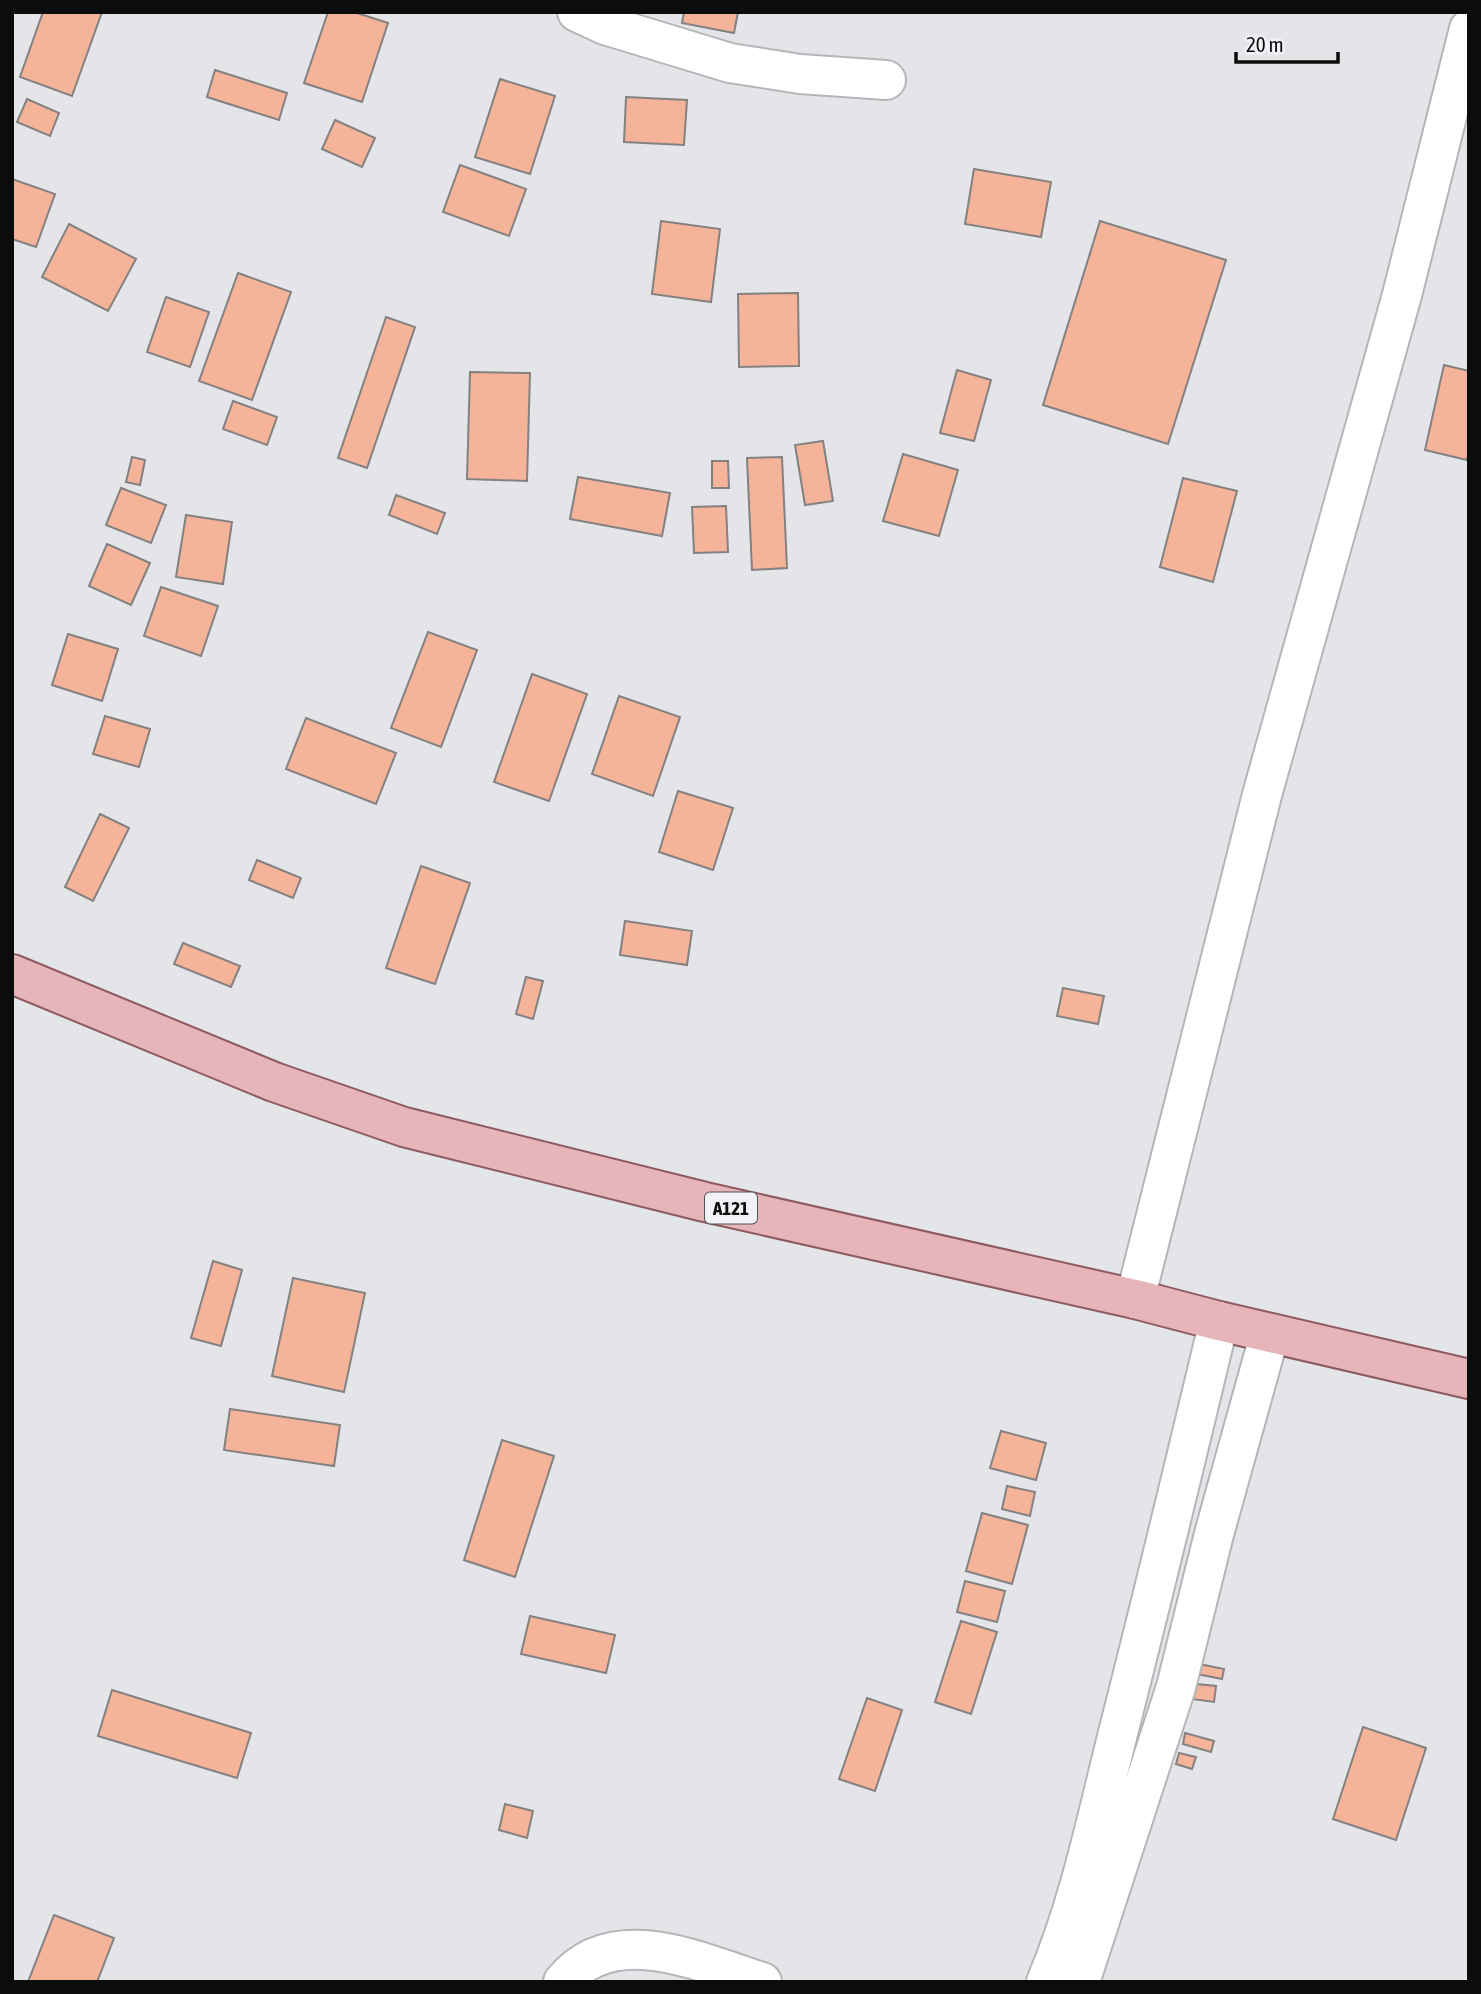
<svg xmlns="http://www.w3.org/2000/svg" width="1481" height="1994" viewBox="0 0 1481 1994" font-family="'Asap Condensed',sans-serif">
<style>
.building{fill:#f5b49a;stroke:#848180;stroke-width:2}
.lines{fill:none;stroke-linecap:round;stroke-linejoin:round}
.minor-casing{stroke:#b4b6b8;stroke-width:42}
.major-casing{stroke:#8d5a5f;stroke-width:42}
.minor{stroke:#fff;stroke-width:38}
.major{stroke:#e5b5ba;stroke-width:38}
.labels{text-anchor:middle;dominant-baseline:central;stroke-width:7;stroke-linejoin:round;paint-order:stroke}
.shield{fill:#f0f2f5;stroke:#505152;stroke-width:2}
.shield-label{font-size:19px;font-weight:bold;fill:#0b0c0c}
</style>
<rect width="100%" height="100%" fill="#e3e5e8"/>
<g class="building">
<polygon points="43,12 102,12 72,96 20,77"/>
<polygon points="328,12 354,12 388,23 362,102 304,83"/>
<polygon points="684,12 738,12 734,33 682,23"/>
<polygon points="215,70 287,93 279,120 207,97"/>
<polygon points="500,79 555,96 530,174 475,157"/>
<polygon points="626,97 687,100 684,145 624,142"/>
<polygon points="27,99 59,113 50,136 17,122"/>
<polygon points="335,120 375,138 362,167 322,149"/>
<polygon points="460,165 526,189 509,236 443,212"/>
<polygon points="974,169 1051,182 1041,237 965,224"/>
<polygon points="12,179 55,194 36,247 12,239"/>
<polygon points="661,221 720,229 711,302 652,294"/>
<polygon points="1100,221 1226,260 1168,444 1043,405"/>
<polygon points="69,224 136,259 108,311 42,277"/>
<polygon points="238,273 291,292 252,400 199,381"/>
<polygon points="798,293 799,366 739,367 738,294"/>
<polygon points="166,297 209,312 190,367 147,352"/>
<polygon points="386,317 415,327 367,468 338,458"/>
<polygon points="1444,365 1469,371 1469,451 1467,460 1425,450"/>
<polygon points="957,370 991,380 974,441 940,433"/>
<polygon points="470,372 530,373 527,481 467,479"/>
<polygon points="233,401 277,417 267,445 223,429"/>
<polygon points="823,441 833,501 805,505 795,445"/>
<polygon points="903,454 958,470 939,536 883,521"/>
<polygon points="132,457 145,460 140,485 126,482"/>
<polygon points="782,457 787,568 752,570 747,458"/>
<polygon points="712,461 728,461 729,488 712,488"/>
<polygon points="578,477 670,493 662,536 570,519"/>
<polygon points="1183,478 1237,491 1213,582 1160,567"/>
<polygon points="121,488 166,505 151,543 106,525"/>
<polygon points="396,495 445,513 437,534 389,515"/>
<polygon points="726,506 728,552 694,553 692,507"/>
<polygon points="186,515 232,522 223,584 176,577"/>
<polygon points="107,544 150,563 131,605 89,586"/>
<polygon points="161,587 218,606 201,656 144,636"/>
<polygon points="428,632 477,650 441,747 391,728"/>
<polygon points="68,634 118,649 102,701 52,685"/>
<polygon points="532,674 587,694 549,801 494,782"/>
<polygon points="619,696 680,717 653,796 592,774"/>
<polygon points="105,716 150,729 139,767 93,754"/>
<polygon points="306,718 396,753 376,804 286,769"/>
<polygon points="678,791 733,808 713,870 659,852"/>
<polygon points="100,814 129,828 93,901 65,887"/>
<polygon points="257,860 301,878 293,898 249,880"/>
<polygon points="421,866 470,883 435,984 386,968"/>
<polygon points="625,921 692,931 687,965 620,955"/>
<polygon points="183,943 240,966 231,987 174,964"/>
<polygon points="526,977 543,981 533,1019 516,1014"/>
<polygon points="1063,988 1104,996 1098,1024 1057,1016"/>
<polygon points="213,1261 242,1270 221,1346 191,1338"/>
<polygon points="293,1278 365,1293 344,1392 272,1376"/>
<polygon points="230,1409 340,1425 334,1466 224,1450"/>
<polygon points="1001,1431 1046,1443 1036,1480 990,1468"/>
<polygon points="502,1440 554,1456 515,1577 464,1560"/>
<polygon points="1007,1486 1035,1492 1030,1516 1002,1509"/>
<polygon points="982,1513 1028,1525 1012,1584 966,1571"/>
<polygon points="965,1581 1005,1591 997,1622 957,1612"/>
<polygon points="530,1616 615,1635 606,1673 521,1654"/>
<polygon points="961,1621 997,1632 971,1714 935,1702"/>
<polygon points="1194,1663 1224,1669 1222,1679 1192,1673"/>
<polygon points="1186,1683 1216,1686 1214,1702 1184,1698"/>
<polygon points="112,1690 251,1733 237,1778 98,1736"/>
<polygon points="867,1698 902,1710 875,1791 839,1779"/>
<polygon points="1363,1727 1426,1748 1396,1840 1333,1819"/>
<polygon points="1185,1733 1214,1741 1211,1752 1183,1744"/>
<polygon points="1179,1753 1196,1757 1192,1769 1176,1764"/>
<polygon points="505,1804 533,1811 527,1838 499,1830"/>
<polygon points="54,1915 114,1938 97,1982 28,1982"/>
</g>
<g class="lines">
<g class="minor-casing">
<g id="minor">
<polyline points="577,12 605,25 730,63 800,74 886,80"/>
<polyline points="1135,1299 1262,795 1402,295 1469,29"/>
<path d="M 563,1982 C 613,1920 701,1963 762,1982"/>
<path d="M 1046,1982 C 1080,1902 1097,1816 1118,1733 C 1153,1596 1186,1459 1219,1321"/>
<polyline points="1080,1982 1176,1687 1214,1534 1270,1333"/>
</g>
</g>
<g class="major-casing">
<polyline id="major" points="12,974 274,1082 404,1127 705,1202 1135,1299 1219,1321 1469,1379"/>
</g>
<use href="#minor" class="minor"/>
<use href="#major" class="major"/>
</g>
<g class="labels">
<rect class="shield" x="705" y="1192.5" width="52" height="31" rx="5"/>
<g class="shield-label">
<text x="731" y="1208">A121</text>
</g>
</g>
<rect width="1481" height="1994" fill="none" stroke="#0b0c0c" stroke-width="28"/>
<path d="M1236 52v10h102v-10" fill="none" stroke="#0b0c0c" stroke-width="3.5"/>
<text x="1246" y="52" font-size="21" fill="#0b0c0c" stroke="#f0f2f5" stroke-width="5" paint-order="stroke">20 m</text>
</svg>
